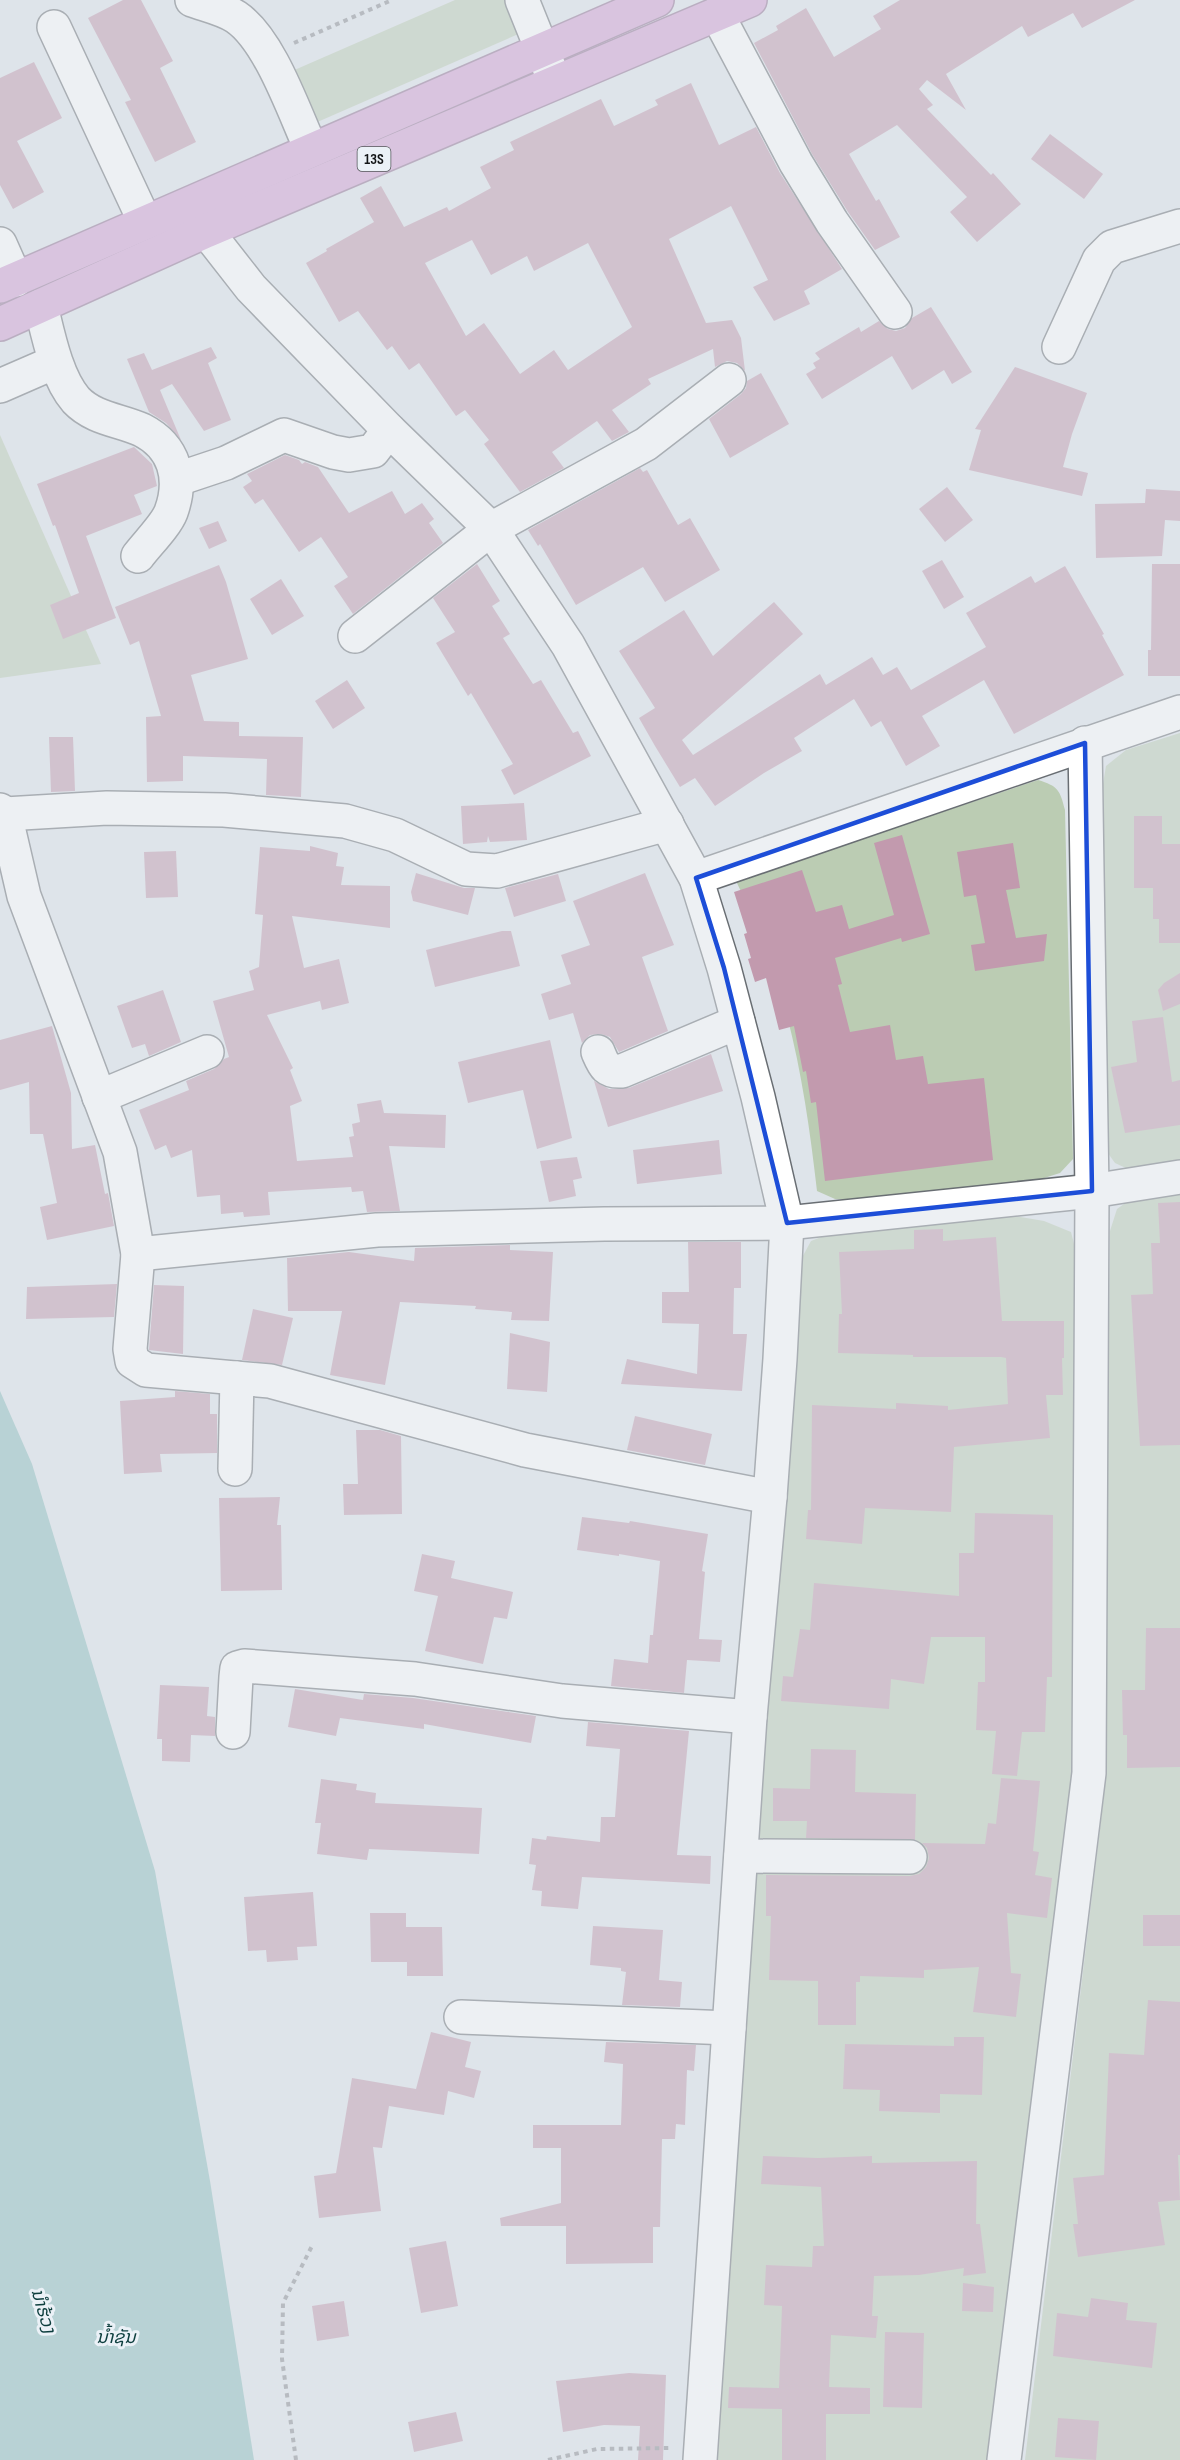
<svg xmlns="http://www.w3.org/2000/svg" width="1180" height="2460" viewBox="0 0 1180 2460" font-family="'Sofia Sans Condensed','Noto Sans Lao',sans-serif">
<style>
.green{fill:#bbccb3}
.water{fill:#89bcbc}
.building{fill:#c29aae;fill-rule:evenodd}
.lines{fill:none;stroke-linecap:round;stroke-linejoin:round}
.minor-casing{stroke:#696e73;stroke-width:36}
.highway-casing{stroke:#8f6e91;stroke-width:36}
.path{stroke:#878b90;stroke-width:4;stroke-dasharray:4.5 4.5;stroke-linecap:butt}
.minor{stroke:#fff;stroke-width:33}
.highway{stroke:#d29ed3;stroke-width:33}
.marked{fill:none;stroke:#1d4ed8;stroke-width:4.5;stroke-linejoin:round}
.labels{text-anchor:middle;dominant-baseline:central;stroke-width:6;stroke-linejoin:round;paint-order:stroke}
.shield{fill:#ebf1f7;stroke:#53565a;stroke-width:1.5}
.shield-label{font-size:15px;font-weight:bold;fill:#121416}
.water-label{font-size:18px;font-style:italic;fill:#0d3e3e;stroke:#ebf1f7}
</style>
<rect width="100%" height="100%" fill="#dee4ea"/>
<g class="green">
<polygon points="455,0 509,0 523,32 306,127 283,75"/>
<polygon points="0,435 101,664 0,678"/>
<polygon points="1180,733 1180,1162 1128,1169 1115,1163 1105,1149 1103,784 1106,766 1126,750"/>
<path d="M 1038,780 C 1058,786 1060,790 1065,810 L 1073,1159 L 1060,1173 L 1041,1179 L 855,1200 L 835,1199 L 817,1191 C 807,1103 794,1022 763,939 C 756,920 745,900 736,881 Z"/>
<polygon points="1180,1193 1180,2460 1025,2460 1104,1795 1110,1231 1117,1209 1131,1199"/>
<polygon points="998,1213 1044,1221 1071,1232 1083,1279 1073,1766 989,2460 717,2460 768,1679 798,1265 811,1241 842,1229"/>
</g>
<polygon class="water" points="0,1391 32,1464 155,1871 210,2181 254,2460 0,2460"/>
<g class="building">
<polygon points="123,0 141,0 173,61 160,68 196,142 155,162 125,102 131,100 88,18"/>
<polygon points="900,0 1135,0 1082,28 1073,13 1028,37 1022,26 946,74 966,110 927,80 919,89 933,105 927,109 991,175 993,173 1021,204 977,242 950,212 967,197 897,125 849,154 876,201 879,199 900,237 875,250 848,212 812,154 754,43 778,30 776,26 806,8 834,57 881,29 873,16"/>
<polygon points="34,62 62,118 17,141 44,192 13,209 0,185 0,78"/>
<path d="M 691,83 L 719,145 L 756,127 L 780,173 L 842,269 L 804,291 L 810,304 L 774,321 L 753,287 L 768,280 L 731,206 L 669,239 L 706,323 L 732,320 L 741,338 L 745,371 L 737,363 L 727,361 L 715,367 L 713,349 L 648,379 L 651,384 L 612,410 L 629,432 L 612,441 L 597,421 L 552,452 L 564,468 L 520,492 L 484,444 L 489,440 L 465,410 L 456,416 L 419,363 L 409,370 L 392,346 L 387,350 L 358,311 L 339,322 L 306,263 L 327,251 L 326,249 L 374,222 L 360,198 L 381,186 L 404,227 L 447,207 L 449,211 L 491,188 L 480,167 L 514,150 L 510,142 L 601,99 L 614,126 L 658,105 L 655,100 ZM 472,240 L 491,275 L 527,256 L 534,271 L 588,243 L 632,327 L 568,370 L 554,350 L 520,374 L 484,323 L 466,336 L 425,263 Z"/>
<polygon points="1050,134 1103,174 1084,199 1031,159"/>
<polygon points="931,307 972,372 952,384 944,370 912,390 892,356 822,399 806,374 816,368 813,363 820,359 815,353 859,327 861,332 879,321 888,329 896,331 905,328 912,318"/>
<polygon points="211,347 217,358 208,363 231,420 204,431 172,384 160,390 181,440 166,423 149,412 127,359 144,353 152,370"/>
<polygon points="1015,367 1087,393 1072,434 1063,467 1088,473 1082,496 969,470 981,430 975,429"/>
<polygon points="761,373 789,424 730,458 709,419 741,394 746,388 747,381"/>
<polygon points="134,447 152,464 157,486 134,495 142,514 86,536 116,618 63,639 50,605 79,593 55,525 53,526 37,484"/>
<polygon points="285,455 299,460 302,464 305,462 318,467 349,513 392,491 405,514 422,503 434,519 429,523 443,543 353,614 334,586 348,577 321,537 299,552 263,499 255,504 243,487 252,481 247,474"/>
<polygon points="640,468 643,472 647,470 678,525 690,518 720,570 665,602 643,567 576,605 540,544 538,546 528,530"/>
<polygon points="947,487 973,520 945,542 919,509"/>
<polygon points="1146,489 1180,491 1180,521 1165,520 1162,556 1096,558 1095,504 1145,503"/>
<polygon points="218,521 227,541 209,549 199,528"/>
<polygon points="942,560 964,597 944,609 922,571"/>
<polygon points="477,564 500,601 492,606 510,634 503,638 533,684 541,680 573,733 578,731 591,756 514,795 501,770 513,764 471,693 468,696 436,643 455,632 433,598"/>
<polygon points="1152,564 1180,564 1180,676 1148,676 1148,650 1151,650"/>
<polygon points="219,565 226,582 248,659 191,675 204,721 239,722 239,736 303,737 301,797 266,795 267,759 183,756 183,781 147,782 146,717 161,716 139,641 130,645 115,607"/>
<polygon points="1065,566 1104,634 1102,635 1124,675 1014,734 984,680 922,716 940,746 906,766 881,721 871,727 854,699 794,738 802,751 764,773 715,806 695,778 680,787 655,746 639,718 655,708 619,651 684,610 713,656 774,602 803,634 682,740 693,755 820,674 826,685 872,657 883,675 897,667 911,690 986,647 966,613 1031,576 1035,583"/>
<polygon points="281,579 304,616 272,635 250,599"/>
<polygon points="347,680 365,708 333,729 315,701"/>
<polygon points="49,737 73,737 75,791 51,792"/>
<polygon points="524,803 527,840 490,842 488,836 487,842 463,844 461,806"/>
<polygon points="1134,816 1162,816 1162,844 1180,844 1180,943 1159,943 1159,919 1153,919 1153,888 1134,888"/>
<polygon points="902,835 930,934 902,942 901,938 835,958 842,984 838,985 850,1032 890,1025 896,1060 923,1056 928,1084 984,1078 993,1160 825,1181 816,1102 811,1103 806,1071 803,1072 794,1026 779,1030 766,978 755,982 748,959 751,958 744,934 747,933 734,892 802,870 816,912 842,905 849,929 894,915 874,843"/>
<polygon points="1013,843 1020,888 1006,890 1016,938 1047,934 1044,961 975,971 971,945 985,943 976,895 964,897 957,852"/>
<polygon points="310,846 338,853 336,866 344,867 341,885 390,886 390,928 292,916 304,968 339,959 349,1003 322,1010 320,1001 267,1015 293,1068 290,1070 302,1101 290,1106 297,1161 353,1157 349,1137 354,1136 352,1124 360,1122 357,1104 381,1100 384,1113 446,1115 445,1148 389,1146 400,1211 367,1212 363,1191 352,1192 351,1187 268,1192 270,1215 244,1217 243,1212 221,1214 220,1195 197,1197 192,1150 171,1158 166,1145 155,1150 139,1110 189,1090 186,1081 214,1069 224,1059 229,1057 213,1001 254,990 249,971 259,967 263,915 255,914 260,847 310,851"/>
<polygon points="176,851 178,897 146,898 144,852"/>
<polygon points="416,873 464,888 475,888 468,915 413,901 411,892"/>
<polygon points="645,873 674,945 642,957 668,1031 619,1052 610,1037 601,1034 590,1035 582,1043 573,1013 549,1020 541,994 571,984 561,955 590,945 573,901"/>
<polygon points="558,874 566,901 514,917 505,888"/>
<polygon points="502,931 511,931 520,966 435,987 426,950"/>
<polygon points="1180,973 1180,1004 1163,1011 1158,990 1164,983"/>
<polygon points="163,990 181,1042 149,1056 145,1044 132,1048 117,1006"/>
<polygon points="1163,1017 1172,1082 1180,1080 1180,1125 1125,1133 1111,1067 1137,1062 1132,1021"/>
<polygon points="52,1026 71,1093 72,1149 95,1145 105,1194 108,1193 114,1226 47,1240 40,1207 57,1203 43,1134 30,1134 29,1082 0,1090 0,1040"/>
<polygon points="550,1040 572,1138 537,1149 523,1090 468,1103 458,1062"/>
<polygon points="711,1054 723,1091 608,1127 594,1081 609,1089 629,1088"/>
<polygon points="719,1140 722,1174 637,1184 633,1150"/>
<polygon points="577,1157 582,1178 573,1180 576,1196 549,1202 540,1161"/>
<polygon points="1180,1202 1180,1445 1140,1446 1131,1295 1153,1294 1151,1243 1160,1243 1158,1203"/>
<polygon points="943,1229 943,1241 996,1237 1002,1321 1064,1321 1064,1358 1062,1358 1063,1395 1046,1395 1050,1438 954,1447 951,1512 865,1508 862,1544 806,1539 808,1510 811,1510 812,1405 896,1409 896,1403 948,1406 948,1410 1008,1404 1006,1358 1001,1357 913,1357 913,1355 838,1353 839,1314 842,1314 839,1252 914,1249 914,1230"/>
<polygon points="688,1242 741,1242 741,1288 734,1288 733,1334 747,1334 742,1391 621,1384 627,1359 697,1374 699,1324 662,1323 662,1292 689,1292"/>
<polygon points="510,1245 510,1250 553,1252 549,1321 511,1320 512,1312 475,1309 476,1306 400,1302 385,1385 330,1375 342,1311 288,1311 287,1258 349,1252 414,1261 415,1248"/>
<polygon points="117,1284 114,1317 26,1319 27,1287"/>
<polygon points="154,1285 184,1286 183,1354 149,1350"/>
<polygon points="253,1309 293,1318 282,1365 242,1360"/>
<polygon points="510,1333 550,1342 547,1392 507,1389"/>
<polygon points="175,1391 210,1394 210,1414 217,1414 217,1453 160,1454 162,1472 124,1474 120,1401 175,1397"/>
<polygon points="635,1416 712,1434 705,1465 627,1450"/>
<polygon points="356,1430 380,1430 401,1436 402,1514 344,1515 343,1484 358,1484"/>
<polygon points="280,1497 277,1525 281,1525 282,1590 221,1591 219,1498"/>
<polygon points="975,1513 1053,1515 1052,1677 1047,1677 1045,1732 1022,1732 1017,1776 992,1774 996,1731 976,1730 978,1682 985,1682 985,1637 931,1637 924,1684 891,1679 889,1709 781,1701 783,1676 793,1677 800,1629 810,1630 814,1583 959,1596 959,1553 974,1553"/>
<polygon points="582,1517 629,1523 630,1521 708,1534 702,1571 705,1572 699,1639 722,1640 720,1662 687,1660 684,1693 611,1686 614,1659 648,1663 650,1635 653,1635 660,1561 619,1554 619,1556 577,1550"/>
<polygon points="422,1554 455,1561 451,1578 513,1592 507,1619 494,1617 483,1664 425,1651 438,1596 414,1591"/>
<polygon points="1146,1628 1180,1628 1180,1767 1127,1768 1127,1735 1123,1735 1122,1690 1145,1690"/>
<polygon points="160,1685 209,1687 207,1716 215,1717 215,1736 191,1735 190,1762 162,1761 162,1739 157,1739"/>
<polygon points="295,1689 363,1700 364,1694 413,1698 536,1716 531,1743 424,1724 424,1729 340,1718 336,1736 288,1727"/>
<polygon points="588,1722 689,1731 677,1855 711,1856 710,1884 582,1877 578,1909 541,1906 542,1891 532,1890 536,1865 529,1864 532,1838 546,1840 547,1836 600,1842 601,1817 615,1817 620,1749 586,1746"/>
<polygon points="811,1749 856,1750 855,1792 916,1794 915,1840 806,1838 807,1821 773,1821 773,1788 810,1789"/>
<polygon points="1001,1778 1040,1781 1033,1851 1039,1852 1035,1875 1052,1878 1047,1918 1007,1913 1011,1973 1021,1974 1016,2017 973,2012 979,1967 924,1970 924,1978 860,1976 860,1982 856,1982 856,2025 818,2025 818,1981 769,1980 771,1916 766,1916 766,1875 910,1876 919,1874 926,1867 929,1858 927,1848 922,1843 985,1844 988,1823 996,1824"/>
<polygon points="321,1779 357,1784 356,1790 376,1793 375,1803 482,1808 479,1854 369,1849 367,1860 317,1854 321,1823 315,1823"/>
<polygon points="313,1892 317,1946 297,1947 298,1960 267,1962 266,1950 248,1951 244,1897"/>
<polygon points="370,1913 406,1913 406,1927 442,1927 443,1976 407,1976 407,1962 371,1962"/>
<rect x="1143" y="1915" width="37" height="31"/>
<polygon points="593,1926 663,1930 659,1980 682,1982 680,2007 622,2005 626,1972 621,1971 621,1968 590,1965"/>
<polygon points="1148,2000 1180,2002 1180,2155 1178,2155 1180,2200 1158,2202 1165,2245 1078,2257 1073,2224 1078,2224 1073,2178 1104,2175 1109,2053 1144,2055"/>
<polygon points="431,2032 471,2042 465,2067 481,2071 474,2098 448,2091 444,2115 389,2106 382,2148 373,2147 381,2211 319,2218 314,2176 336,2173 352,2078 416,2089"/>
<polygon points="954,2037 984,2037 982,2095 940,2094 940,2113 879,2111 880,2090 843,2089 845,2044 954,2046"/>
<polygon points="606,2042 696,2045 694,2071 687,2070 685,2125 676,2124 675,2139 662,2139 660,2227 653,2227 653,2263 566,2264 566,2226 501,2226 500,2218 561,2203 561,2148 533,2148 533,2125 621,2125 623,2064 604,2062"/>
<polygon points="763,2156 818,2158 872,2156 872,2163 977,2161 976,2224 980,2224 986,2273 963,2276 964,2268 919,2275 874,2276 872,2316 878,2316 876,2338 831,2335 829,2387 870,2388 870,2414 826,2414 826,2460 782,2460 782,2409 728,2408 729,2387 779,2388 782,2306 764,2305 766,2265 812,2267 813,2246 824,2246 821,2187 761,2184"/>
<polygon points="446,2241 458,2306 421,2313 409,2248"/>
<polygon points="963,2283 994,2287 993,2312 962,2311"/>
<polygon points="1091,2298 1128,2303 1126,2320 1157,2323 1152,2368 1053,2356 1057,2313 1088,2317"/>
<polygon points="344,2301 349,2336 317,2341 312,2306"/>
<polygon points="885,2332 924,2333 922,2408 883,2407"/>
<polygon points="629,2373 666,2375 663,2460 638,2460 640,2426 604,2425 563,2432 556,2381"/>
<polygon points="456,2412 463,2441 414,2452 408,2422"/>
<polygon points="1058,2418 1099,2421 1096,2460 1055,2457"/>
</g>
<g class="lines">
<g class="minor-casing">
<g id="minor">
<path d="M 192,0 C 206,5 224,9 236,17 C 270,40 294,112 311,149"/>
<polyline points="522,0 555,82"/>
<polyline points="717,14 796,163 832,222 895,312"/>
<polyline points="54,27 145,222"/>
<polyline points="190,210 251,288 389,430 491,529 568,645 696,878 724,968 758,1097 787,1223 780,1359 770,1497 750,1717 700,2460"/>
<polyline points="0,244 16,280"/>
<path d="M 41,306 C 48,334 56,377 76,400 C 94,419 120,420 142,430 C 175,447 183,479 171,512 C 166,525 147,544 138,556"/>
<polyline points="1059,347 1099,260 1112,247 1180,226"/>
<polyline points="0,386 55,362"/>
<polyline points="178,479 226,463 284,435 333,452 349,455 373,451 389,430"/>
<polyline points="355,636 491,529 646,444 729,380"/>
<polyline points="0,810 5,814 107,808 224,810 345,821 395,835 466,869 497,871 667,824"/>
<polyline points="5,814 24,896 120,1152 138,1254 130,1349 132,1361 146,1370 270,1381 525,1450 770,1497"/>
<polyline points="696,878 1180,712"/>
<path d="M 598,1052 C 604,1066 606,1072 622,1071 L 738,1022"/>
<polyline points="99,1097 207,1052"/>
<polyline points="138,1254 377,1230 604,1224 787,1223 1092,1191 1180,1177"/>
<polyline points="235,1469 237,1378"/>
<polyline points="233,1732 236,1677 237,1668 244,1666 415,1679 562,1701 750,1717"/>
<polyline points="741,1856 910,1857"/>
<polyline points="461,2017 729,2028"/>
<polyline points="1004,2460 1089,1773 1092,1191 1085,743"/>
</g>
</g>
<g class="highway-casing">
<g id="highway">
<polyline points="0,286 657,0"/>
<polyline points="0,324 206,231 750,0"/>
</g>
</g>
<g class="path">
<polyline points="294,43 392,0"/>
<polyline points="296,2460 282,2359 283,2303 313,2244"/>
<polyline points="548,2460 597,2449 672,2448"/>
</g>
<use href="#minor" class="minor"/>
<use href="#highway" class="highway"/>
</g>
<path d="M0 0H1180V2460H0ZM 1085,743 L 1092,1191 L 787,1223 L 724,968 L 696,878 Z" fill="#dee4ea" fill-opacity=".55" fill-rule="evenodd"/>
<path class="marked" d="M 1085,743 L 1092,1191 L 787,1223 L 724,968 L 696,878 Z"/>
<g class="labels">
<rect class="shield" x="357.5" y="147" width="33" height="24" rx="4.5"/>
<g class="shield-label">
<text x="374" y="159">13S</text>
</g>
<g class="water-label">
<text transform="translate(43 2311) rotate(73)">ນຳ້ຮວງ</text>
<text x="116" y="2337">ນ້ຳຊັນ</text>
</g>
</g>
</svg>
